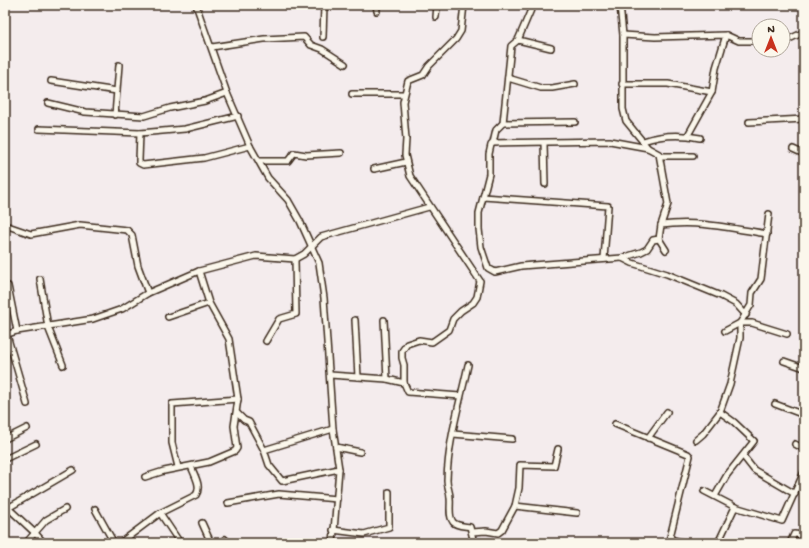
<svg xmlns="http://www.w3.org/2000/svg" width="809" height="548" viewBox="0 0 809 548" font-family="'Gochi Hand',sans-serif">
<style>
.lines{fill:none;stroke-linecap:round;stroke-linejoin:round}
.street-casing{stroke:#3b2a1e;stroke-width:8}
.street{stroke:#fbf7ec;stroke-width:5}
</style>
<rect width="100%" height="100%" fill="#f4eced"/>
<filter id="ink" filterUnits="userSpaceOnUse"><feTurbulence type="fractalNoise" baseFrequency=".025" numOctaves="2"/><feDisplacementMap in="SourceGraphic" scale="8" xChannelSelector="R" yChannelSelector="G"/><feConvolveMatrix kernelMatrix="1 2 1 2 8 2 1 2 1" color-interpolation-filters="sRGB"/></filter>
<g filter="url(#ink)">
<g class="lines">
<g class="street-casing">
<g id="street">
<polyline points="196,5 227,93 250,146 268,178 288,200 300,221 319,263 324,298 333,429 339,469 333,543"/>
<polyline points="376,5 377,11"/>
<polyline points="620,5 623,35 623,109 626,121 648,148"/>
<polyline points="436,17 437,5"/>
<polyline points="623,35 655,37 726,35 739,41 759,41"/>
<polyline points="323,37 324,5"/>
<polyline points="518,40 551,48"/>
<polyline points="783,42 804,32"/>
<polyline points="212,47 264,39 304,37 311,45 322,49 345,64"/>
<polyline points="508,78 541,88 552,88 575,84"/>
<polyline points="51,81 117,91"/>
<polyline points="622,84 668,84 712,92"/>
<polyline points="352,94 404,94"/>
<polyline points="48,103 85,112 144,116 170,108 205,101 227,93"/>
<polyline points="115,115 119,65"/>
<polyline points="749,122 804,119"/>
<polyline points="503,123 575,122"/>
<polyline points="39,129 140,133 185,129 238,116"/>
<polyline points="140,133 139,160 139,163 143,165 204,158 250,146"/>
<polyline points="688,135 712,92 716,68 726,35"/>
<path d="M 643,141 C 661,135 681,134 700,138"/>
<polyline points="493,143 610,141 648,148 659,154 668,204 661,225 659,239 653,240 647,249 641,252 622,258 521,266 495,272 488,268 481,247 479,229 479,213 489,174 489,154 491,145 493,143 496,130 503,123 511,46 518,40 533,5"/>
<polyline points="544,143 545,184"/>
<polyline points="793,149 804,154"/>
<polyline points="660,156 693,156"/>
<polyline points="259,161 288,161 294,153 306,155 341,153"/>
<polyline points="374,169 406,162"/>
<polyline points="483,197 608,206 604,259"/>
<polyline points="5,225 31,234 80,225 127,230 132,235 138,266 148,293"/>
<path d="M 661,225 C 698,220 730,228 767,234"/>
<polyline points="659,239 666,250"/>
<polyline points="622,258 632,263 667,274 721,296 736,304 746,315"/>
<polyline points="40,279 48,327 63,365"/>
<polyline points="8,286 17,331"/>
<polyline points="168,317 209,303"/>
<polyline points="355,320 358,377"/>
<polyline points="384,320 387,379"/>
<polyline points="725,331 740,323 752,323 787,334"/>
<polyline points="5,335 17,331 93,319 122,309 148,293 199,271 256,256 295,259 304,254 321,237 429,207"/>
<polyline points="7,335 27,404"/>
<polyline points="266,341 279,319 296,314 295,259"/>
<polyline points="784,361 804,368"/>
<path d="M 468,365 C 460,403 448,440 447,480 C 447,487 450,491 450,498 C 451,505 448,516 453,522 C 456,526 465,526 470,527 L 474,543"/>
<polyline points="330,375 387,379 404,383"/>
<polyline points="460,396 408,392 404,383 404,365 402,358 402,351 407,344 419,340 432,342 449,330 453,319 461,311 473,303 477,297 480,281 410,176 405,155 406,139 403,102 408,81 423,75 429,66 456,39 461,31 464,5"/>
<polyline points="775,404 804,415"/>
<polyline points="237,413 244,420 249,422 264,450 269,465 282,481 339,469"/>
<polyline points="615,424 688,454 690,456 670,537 673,540 686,543"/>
<polyline points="453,434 512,439"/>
<polyline points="648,438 667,412"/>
<polyline points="5,439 27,428"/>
<polyline points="696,440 703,434 720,412 730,384 740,338 740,323 751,305 752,293 761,279 769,214"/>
<polyline points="795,444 804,449"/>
<polyline points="336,447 360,452"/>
<polyline points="264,450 333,429"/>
<polyline points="743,456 754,470 795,494"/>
<polyline points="5,459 36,444"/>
<polyline points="178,467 172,443 172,404 238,399"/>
<polyline points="145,477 164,471 209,462 235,451 237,448 234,426 238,399 229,339 209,303 199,271"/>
<polyline points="704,491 735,507 782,521 804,472"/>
<polyline points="715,496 727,475 754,441 734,422 720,412"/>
<polyline points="228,503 279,494 337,499"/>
<polyline points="5,505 35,533 44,543"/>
<polyline points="515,506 577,513"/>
<polyline points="8,508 73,470"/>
<polyline points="95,509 114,543"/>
<polyline points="160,513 180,543"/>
<polyline points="202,523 211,543"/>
<polyline points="333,530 364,534 389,527 389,492"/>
<polyline points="472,532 486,531 498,533 502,530 515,506 519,488 520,465 554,466 558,449"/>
<polyline points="26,543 46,520 65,509"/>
<path d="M 120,543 L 160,513 L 196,495 C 202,486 194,475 191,466"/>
<polyline points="220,543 225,539 229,543"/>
<polyline points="718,543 735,507"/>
<polyline points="790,543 794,534 804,535"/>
</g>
</g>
<use href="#street" class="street"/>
</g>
</g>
<rect width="809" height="548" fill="none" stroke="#fbf7ec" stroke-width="20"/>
<rect x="10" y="10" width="789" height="528" fill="none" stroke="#3b2a1e" stroke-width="1.5" filter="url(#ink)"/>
<g transform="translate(771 38)"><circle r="19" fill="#fbf7ec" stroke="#aea59a"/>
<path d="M0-3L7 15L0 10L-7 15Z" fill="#c8321e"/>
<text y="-6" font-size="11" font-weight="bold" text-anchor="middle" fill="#3b2a1e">N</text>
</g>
</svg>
